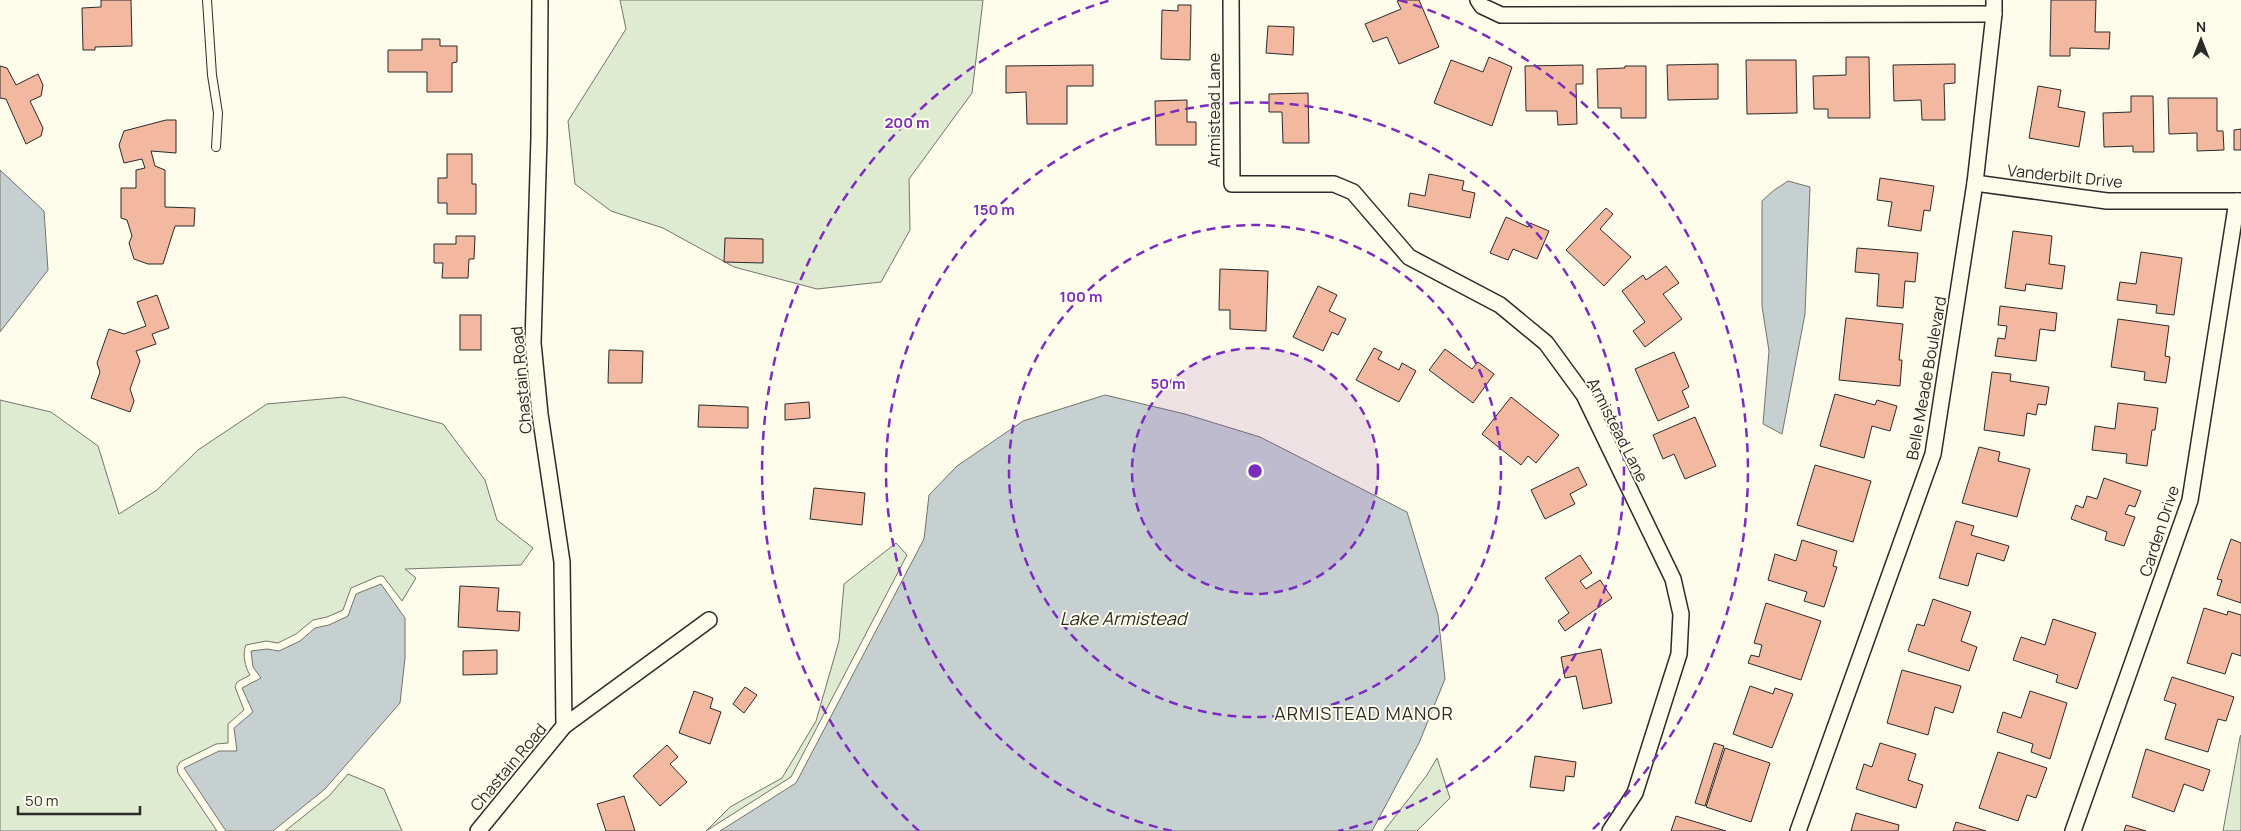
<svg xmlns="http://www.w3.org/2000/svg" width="2241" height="831" viewBox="0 0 2241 831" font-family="Manrope,sans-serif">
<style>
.green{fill:#deebd1;stroke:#74746e}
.water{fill:#c7d0d0;stroke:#74746e}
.building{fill:#f2b8a0;stroke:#2b2b2b}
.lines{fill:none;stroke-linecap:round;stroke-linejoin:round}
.service-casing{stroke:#2b2b2b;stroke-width:10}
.minor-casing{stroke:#2b2b2b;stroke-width:18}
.service{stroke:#fdfbea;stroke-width:8}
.minor{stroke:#fdfbea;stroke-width:15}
.ring{fill:none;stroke:#7b2cbf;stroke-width:2.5;stroke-dasharray:9 6}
.labels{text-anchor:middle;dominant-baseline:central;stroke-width:4;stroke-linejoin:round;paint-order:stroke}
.street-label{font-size:16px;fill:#2b2b2b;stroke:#fdfbea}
.water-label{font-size:18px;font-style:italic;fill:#2b2b2b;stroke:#fdfbea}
.neighbourhood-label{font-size:18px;letter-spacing:1px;fill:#2b2b2b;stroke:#fdfbea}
.centre{fill:#7b2cbf;stroke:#fdfbea;stroke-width:2.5}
.ring-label{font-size:15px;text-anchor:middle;font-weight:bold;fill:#7b2cbf;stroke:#fdfbea;stroke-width:4;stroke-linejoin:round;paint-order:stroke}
</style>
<rect width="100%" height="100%" fill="#fdfbea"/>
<g class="green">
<polygon points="620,0 983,0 972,93 909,179 910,230 881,282 817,289 734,267 663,228 611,211 575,184 568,121 626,29"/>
<path d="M 344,397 L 443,424 L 485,480 L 497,520 L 533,548 L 521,565 L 405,569 L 416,578 L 402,601 L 383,576 L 379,576 L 351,588 L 343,610 L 327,617 L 313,620 L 296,634 L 278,643 L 266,641 L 246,645 C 242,654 245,667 250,675 L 237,682 L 235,687 L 244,710 L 228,724 L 228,743 L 216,744 L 180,762 L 177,767 L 178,773 L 217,831 L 0,831 L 0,400 L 51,412 L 98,446 L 119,514 L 157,490 L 198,450 L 267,404 Z"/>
<polygon points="896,543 907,555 791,777 706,831 730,807 782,778 816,721 839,641 844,584"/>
<polygon points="2241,735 2241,831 2223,831 2240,737"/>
<polygon points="1437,758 1450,798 1417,831 1384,831 1427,775"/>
<polygon points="348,774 384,789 402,831 285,831 329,796"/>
</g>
<g class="water">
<polygon points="0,170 44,211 48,270 0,332"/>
<polygon points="1788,181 1810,187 1805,314 1782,434 1763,424 1769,351 1762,306 1762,201 1773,191"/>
<polygon points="1105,395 1185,414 1260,437 1407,512 1438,615 1445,679 1419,743 1372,831 720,831 796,783 924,539 929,495 957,466 1023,421"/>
<polygon points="381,584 405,618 405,658 400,703 325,789 273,831 226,831 184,768 219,751 237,751 234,728 253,712 242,688 261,678 253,667 251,651 267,649 279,651 300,641 315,628 329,625 348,616 356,594"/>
</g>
<g class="building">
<polygon points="101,0 131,0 132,46 95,47 95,50 83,50 82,8 101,7"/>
<polygon points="1400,0 1419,0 1439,47 1399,64 1387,37 1373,42 1365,24 1401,9 1397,1"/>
<polygon points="2051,0 2096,0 2095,32 2110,32 2109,49 2070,48 2070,56 2050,56"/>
<polygon points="1178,5 1191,5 1190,60 1161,59 1162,10 1178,11"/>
<polygon points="1268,26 1294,27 1293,55 1266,53"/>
<polygon points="422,39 440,39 440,46 457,46 457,62 452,63 452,92 427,92 427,72 388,72 388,50 422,50"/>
<polygon points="1489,57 1512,67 1492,126 1434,103 1451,60 1483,72"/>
<polygon points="1846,57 1869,57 1870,118 1828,118 1828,109 1814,109 1813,76 1846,75"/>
<polygon points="1746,60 1796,60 1797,113 1747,114"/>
<polygon points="1718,64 1718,99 1668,100 1667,65"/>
<polygon points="1955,64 1955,83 1944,84 1945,120 1922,120 1921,100 1894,101 1893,65"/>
<polygon points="1093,65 1093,86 1067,86 1067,124 1027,124 1026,92 1006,93 1006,66"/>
<polygon points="1583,65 1583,84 1576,84 1577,124 1558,125 1557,111 1526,111 1525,66"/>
<polygon points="0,66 7,68 16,85 38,74 43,85 41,96 30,101 43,128 41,136 26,144 6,99 0,98"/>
<polygon points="1625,66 1646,66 1646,118 1621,118 1621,108 1598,108 1597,69 1625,68"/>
<polygon points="2038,86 2061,90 2058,107 2085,112 2079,147 2029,138"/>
<polygon points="1308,93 1309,143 1283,143 1282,112 1269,112 1269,94"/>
<polygon points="2131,96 2153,96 2154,152 2133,152 2133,146 2104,147 2103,113 2131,112"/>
<polygon points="2168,98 2217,98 2217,131 2223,131 2224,150 2197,151 2197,133 2169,134"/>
<polygon points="1187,100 1187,122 1196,122 1196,145 1156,145 1155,101"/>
<polygon points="166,120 176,120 176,153 151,151 155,166 165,170 165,207 195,208 194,226 175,226 163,264 148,264 134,259 129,243 132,236 127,220 121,218 121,188 136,188 136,170 145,168 142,159 124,163 119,145 124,131"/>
<polygon points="2241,129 2241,150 2234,150 2234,130"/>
<polygon points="447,154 472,154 472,184 476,184 476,214 447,214 447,203 438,203 438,178 447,178"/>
<polygon points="1429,174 1464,181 1462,190 1475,193 1470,218 1408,206 1410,193 1425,196"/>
<polygon points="1880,178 1934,186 1930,211 1924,210 1921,231 1888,226 1892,202 1877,200"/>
<polygon points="1606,208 1613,214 1600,229 1631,257 1604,286 1566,250"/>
<polygon points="1506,217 1528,227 1530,223 1549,231 1537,259 1513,249 1508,260 1490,253"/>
<polygon points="2013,231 2052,236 2049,264 2065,266 2062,289 2026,284 2025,291 2005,288"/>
<polygon points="456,236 475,236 474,259 469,259 468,278 442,278 443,263 434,263 434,244 456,244"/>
<polygon points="725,238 763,239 763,263 724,262"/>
<polygon points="1857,248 1918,253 1915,282 1905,281 1903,308 1877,306 1879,274 1855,272"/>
<polygon points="2141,252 2182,258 2174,315 2156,313 2157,305 2117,300 2120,282 2136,284"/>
<polygon points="1666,266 1679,283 1663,294 1682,319 1645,347 1633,331 1645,322 1622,291 1643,275 1646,280"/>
<polygon points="1220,269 1268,271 1266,331 1230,329 1230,310 1219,310"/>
<polygon points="1318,286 1337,295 1329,311 1346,319 1338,335 1332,332 1323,351 1293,337"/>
<polygon points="157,295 169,328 152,334 156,344 136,351 140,361 130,389 134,401 130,412 91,398 100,372 97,363 109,329 124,334 146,326 137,302"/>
<polygon points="2000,306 2057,313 2055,331 2040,329 2036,361 1995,356 1998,338 2005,339 2007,326 1998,325"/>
<rect x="460" y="315" width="21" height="35"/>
<polygon points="1846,318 1903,324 1899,360 1902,360 1900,386 1839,380"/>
<polygon points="2118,319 2169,326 2165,356 2170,357 2166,383 2144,380 2145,372 2111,367"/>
<polygon points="1374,348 1382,352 1378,359 1399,370 1402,363 1416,371 1399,402 1356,380"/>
<polygon points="1445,349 1472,369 1478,362 1494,374 1473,403 1429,370"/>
<polygon points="609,350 643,351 642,383 608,383"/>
<polygon points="1674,352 1689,387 1682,391 1689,407 1658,421 1635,369"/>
<polygon points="1992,372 2011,374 2010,381 2049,387 2046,405 2038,404 2036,415 2027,413 2024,436 1984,430"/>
<polygon points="1835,394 1875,405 1877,400 1897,406 1890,431 1872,426 1864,458 1820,446"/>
<polygon points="1511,397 1559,435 1536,463 1528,456 1521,465 1482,434"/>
<polygon points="809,402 810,418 785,420 785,404"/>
<polygon points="2118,403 2158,408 2155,430 2152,430 2147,466 2126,463 2127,454 2092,450 2095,426 2115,429"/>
<polygon points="699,405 748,407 748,428 698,427"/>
<polygon points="1695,417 1716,466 1685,479 1674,454 1663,459 1653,435"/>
<polygon points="1979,447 2000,452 1998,461 2030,469 2017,517 1962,503"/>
<polygon points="1815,465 1871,481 1853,542 1797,525"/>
<polygon points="1578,467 1587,485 1570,494 1575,504 1545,519 1531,490"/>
<polygon points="2104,478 2141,491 2135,507 2129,505 2125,514 2135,517 2124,546 2105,540 2107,532 2071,519 2076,505 2083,508 2087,496 2097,499"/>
<polygon points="814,488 865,493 862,525 810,519"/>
<polygon points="1956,521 1974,526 1971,535 2009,546 2004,561 1977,553 1968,586 1939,578"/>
<polygon points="2231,539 2241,543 2241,603 2217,595 2222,580 2217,579"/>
<polygon points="1802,540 1837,551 1833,566 1837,567 1824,607 1804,601 1807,592 1768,580 1775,554 1796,561"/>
<polygon points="1580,555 1592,573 1580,581 1586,589 1600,580 1612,598 1565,631 1558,621 1569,613 1545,578"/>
<polygon points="460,586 499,588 497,611 520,612 519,631 458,627"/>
<polygon points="1933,599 1971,612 1961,641 1977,647 1969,671 1908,651 1917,624 1924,626"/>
<polygon points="1766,603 1821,621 1801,680 1748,663 1751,655 1759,657 1762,645 1754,643"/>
<polygon points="2204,608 2227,615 2228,611 2241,615 2241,656 2232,653 2225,674 2187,663"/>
<polygon points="2053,619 2096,633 2077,689 2056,682 2058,675 2013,660 2021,637 2045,645"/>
<polygon points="1601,649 1612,703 1583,709 1576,676 1565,678 1561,657"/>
<polygon points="497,650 497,674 463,675 463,651"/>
<polygon points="1902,670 1961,686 1953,713 1935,707 1928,735 1887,723"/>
<polygon points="2172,677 2234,697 2226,721 2218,719 2208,752 2165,739 2176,704 2164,700"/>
<polygon points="1750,686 1773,694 1775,688 1793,694 1772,748 1733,734"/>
<polygon points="745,687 757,695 744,713 733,704"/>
<polygon points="694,691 713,698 710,708 721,712 710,744 679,733"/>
<polygon points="2030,691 2067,703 2050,759 2031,752 2033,744 1997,732 2003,712 2021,718"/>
<polygon points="1714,743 1724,746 1705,806 1695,803"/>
<polygon points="1880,743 1916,754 1908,780 1923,785 1916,808 1856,789 1864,764 1872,767"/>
<polygon points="667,745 678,757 670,764 687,782 660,806 633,776"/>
<polygon points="1725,748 1770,763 1751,822 1706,807"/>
<polygon points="2146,749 2210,770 2203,791 2184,784 2174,812 2132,797"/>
<polygon points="1998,752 2047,768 2036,798 2027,795 2018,821 1979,808"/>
<polygon points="1535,756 1576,762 1574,777 1566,776 1564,791 1530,787"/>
<polygon points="624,796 635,831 606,831 597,804"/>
<polygon points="1856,813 1899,825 1898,831 1851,831"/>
<polygon points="1676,816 1726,831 1671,831"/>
<polygon points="1956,822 1986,831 1953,831"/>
<polygon points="2126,825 2146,831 2124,831"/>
</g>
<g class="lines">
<g class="service-casing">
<polyline id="service" points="207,0 212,75 218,113 216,147"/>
</g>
<g class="minor-casing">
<g id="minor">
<polyline points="1231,0 1232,184 1334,184 1353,192 1409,257 1500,305 1546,343 1584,395 1673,579 1681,614 1679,654 1635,793 1610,831"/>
<polyline points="1478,0 1482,6 1501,15 1994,14"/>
<polyline points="1975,183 2107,201 2241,201"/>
<polyline points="564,726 709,620"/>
<polyline points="478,831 564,726 562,562 540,414 533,343 539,137 540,0"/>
<polyline points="1798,831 1933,454 1975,183 1994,14 1994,0"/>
<polyline points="2073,831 2190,500 2237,201"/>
</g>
</g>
<use href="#service" class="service"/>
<use href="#minor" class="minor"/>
</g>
<circle cx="1255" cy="471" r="123" fill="#7b2cbf" fill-opacity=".12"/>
<g class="ring">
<circle cx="1255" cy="471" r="123"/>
<circle cx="1255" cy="471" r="246"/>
<path d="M1172 831A369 369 0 1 1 1338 831"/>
<path d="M919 831A492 492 0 0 1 1111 0M1399 0A492 492 0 0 1 1591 831"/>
</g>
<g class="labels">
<g class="street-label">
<text transform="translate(1214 110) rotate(-90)">Armistead Lane</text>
<text transform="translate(2065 176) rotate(6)">Vanderbilt Drive</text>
<text transform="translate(1926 378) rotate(-80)">Belle Meade Boulevard</text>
<text transform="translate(521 380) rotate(-95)">Chastain Road</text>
<text transform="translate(1618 430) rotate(63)">Armistead Lane</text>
<text transform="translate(2159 531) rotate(-72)">Carden Drive</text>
<text transform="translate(508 767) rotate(-50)">Chastain Road</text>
</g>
<g class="water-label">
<text x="1123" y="618">Lake Armistead</text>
</g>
<g class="neighbourhood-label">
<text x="1364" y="713">ARMISTEAD MANOR</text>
</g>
</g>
<circle cx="1255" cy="471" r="8" class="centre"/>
<g class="ring-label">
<text x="907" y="128">200 m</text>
<text x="994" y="215">150 m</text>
<text x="1081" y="302">100 m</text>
<text x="1168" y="389">50 m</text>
</g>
<g transform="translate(2201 40)" stroke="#fdfbea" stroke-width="4" paint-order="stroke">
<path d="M0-4L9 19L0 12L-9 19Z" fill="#2b2b2b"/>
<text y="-8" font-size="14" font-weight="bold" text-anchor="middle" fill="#2b2b2b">N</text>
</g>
<path d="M18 806v8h122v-8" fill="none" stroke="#2b2b2b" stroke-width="2.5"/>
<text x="25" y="806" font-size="15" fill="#2b2b2b" stroke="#fdfbea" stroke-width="4" paint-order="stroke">50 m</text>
</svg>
